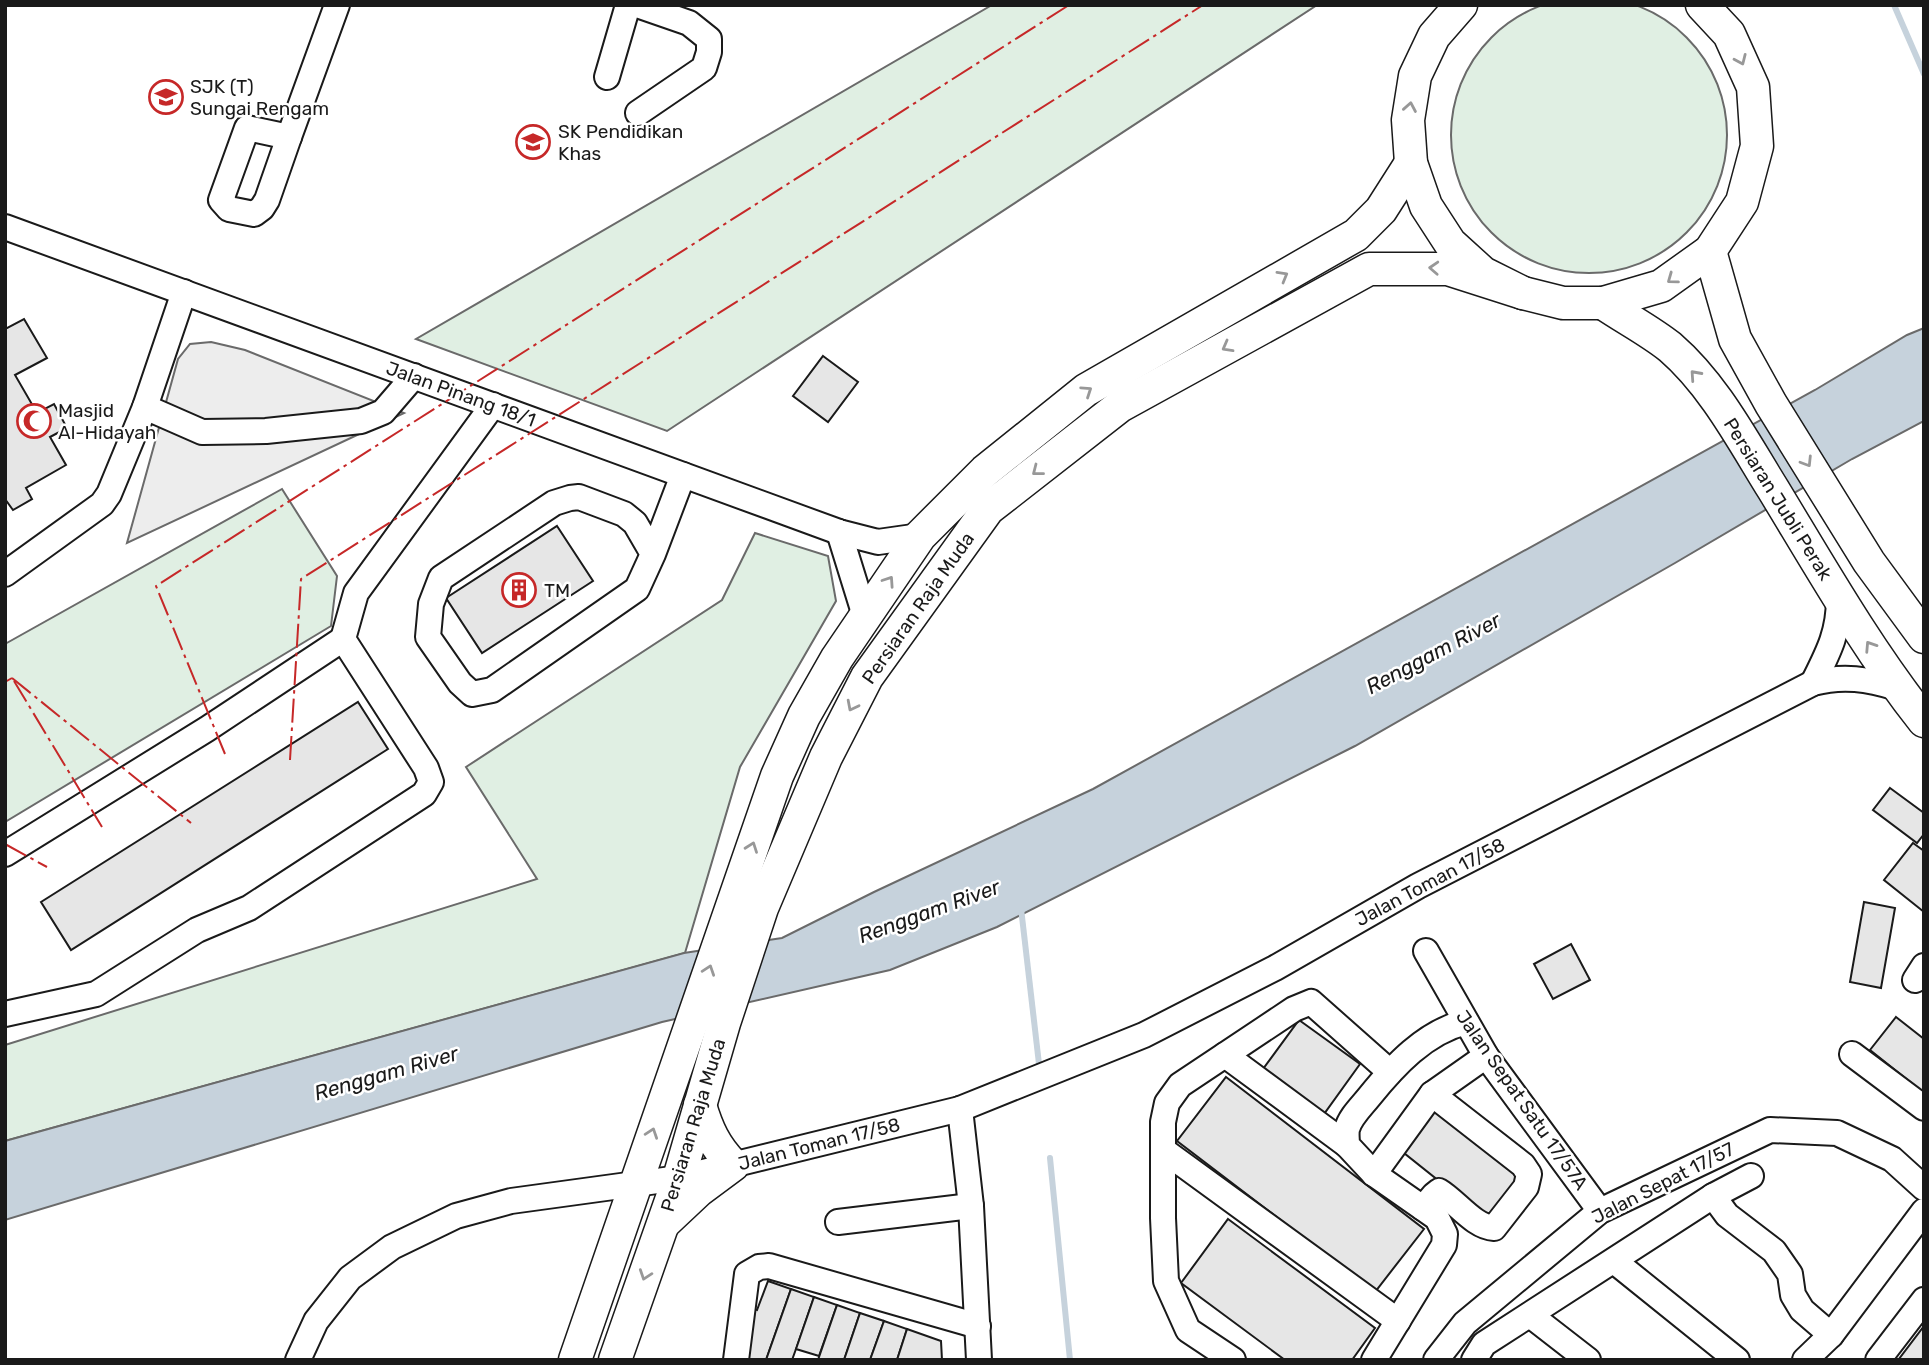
<svg xmlns="http://www.w3.org/2000/svg" width="1929" height="1365" viewBox="0 0 1929 1365" font-family="Rubik,sans-serif">
<style>
.green{fill:#e0efe3;stroke:#6a6a6a;stroke-width:2}
.parking{fill:#ededed;stroke:#6a6a6a;stroke-width:2}
.water{fill:#c6d2dc;stroke:#6a6a6a;stroke-width:2}
.lines{fill:none;stroke-linecap:round;stroke-linejoin:round}
.stream{stroke:#c6d2dc;stroke-width:6}
.building{fill:#e6e6e6;stroke:#1a1a1a;stroke-width:2}
.minor-casing{stroke:#1a1a1a;stroke-width:28}
.major-casing{stroke:#1a1a1a;stroke-width:35}
.minor{stroke:#fff;stroke-width:24}
.major{stroke:#fff;stroke-width:32}
.power{stroke:#c62828;stroke-width:2;stroke-dasharray:24 5 3.5 5;stroke-linecap:butt}
.oneway{stroke:#989898}
.labels{text-anchor:middle;dominant-baseline:central;stroke-width:5;stroke-linejoin:round;paint-order:stroke}
.poi-label{font-size:19px;fill:#1a1a1a;stroke:#fff;text-anchor:start}
.street-label{font-size:19px;fill:#1a1a1a;stroke:#fff}
.water-label{font-size:21px;font-style:italic;fill:#1a1a1a;stroke:#fff}
</style>
<rect width="100%" height="100%" fill="#fff"/>
<g class="green">
<circle cx="1589" cy="135" r="138"/>
<polygon points="992,5 1317,5 667,431 416,339"/>
<polygon points="282,489 337,576 331,626 5,822 5,644"/>
<polygon points="755,533 828,556 836,601 740,767 685,953 5,1141 5,1045 537,879 466,767 722,600"/>
</g>
<polygon class="parking" points="211,342 245,350 404,413 127,543 178,359 190,344"/>
<polygon class="water" points="1924,328 1924,421 1852,459 1675,563 1355,746 997,927 890,970 662,1022 5,1220 5,1141 684,953 782,938 874,892 1093,789 1815,390 1907,335"/>
<g class="lines">
<g class="stream">
<polyline points="1894,5 1924,74"/>
<polyline points="1021,908 1039,1064"/>
<polyline points="1050,1158 1070,1360"/>
</g>
</g>
<g class="building">
<polygon points="24,319 47,358 15,375 37,413 54,404 67,428 50,437 66,465 26,488 32,499 13,510 5,499 5,329"/>
<polygon points="823,356 858,382 828,422 793,396"/>
<polygon points="557,526 593,581 482,653 446,598"/>
<polygon points="358,702 388,749 71,950 41,902"/>
<polygon points="1890,788 1924,813 1924,834 1917,843 1873,810"/>
<polygon points="1913,843 1924,851 1924,912 1884,880"/>
<polygon points="1864,902 1895,908 1881,988 1850,982"/>
<polygon points="1571,944 1590,980 1553,999 1534,964"/>
<polygon points="1896,1017 1924,1039 1924,1093 1870,1050"/>
<polygon points="1299,1020 1360,1064 1324,1114 1263,1069"/>
<polygon points="1226,1077 1424,1229 1375,1292 1177,1141"/>
<polygon points="1435,1104 1524,1175 1488,1220 1399,1149"/>
<polygon points="1228,1219 1375,1328 1352,1360 1285,1360 1181,1283"/>
<polygon points="768,1281 791,1289 766,1360 751,1360 732,1353 748,1307 757,1310"/>
<polygon points="791,1289 814,1297 796,1349 792,1360 766,1360"/>
<polygon points="814,1297 837,1305 819,1356 796,1349"/>
<polygon points="837,1305 860,1313 844,1360 818,1360"/>
<polygon points="860,1313 884,1321 870,1360 844,1360"/>
<polygon points="884,1321 907,1329 897,1360 870,1360"/>
<polygon points="1924,1326 1924,1360 1900,1360 1899,1359"/>
<polygon points="907,1329 941,1341 942,1360 897,1360"/>
</g>
<g class="lines">
<g class="minor-casing">
<g id="minor">
<polyline points="637,5 689,23 709,39 709,52 704,68 638,113"/>
<polyline points="607,77 628,5"/>
<polygon points="247,128 289,137 267,200 262,208 254,214 229,209 221,200"/>
<polyline points="289,137 337,5"/>
<polyline points="5,227 839,532 878,542 920,536"/>
<polyline points="145,407 202,432 266,431 361,421 383,412 414,376"/>
<polyline points="839,532 865,616"/>
<polyline points="653,554 635,523 624,514 579,497 570,498 554,503 441,578 431,604 428,637 460,683 472,694 492,690 637,589 653,554 683,475"/>
<polyline points="5,574 102,504 109,494 145,407 184,292"/>
<path d="M 1813,683 C 1828,653 1839,633 1839,598"/>
<polyline points="5,854 207,729 343,639"/>
<polyline points="1426,951 1486,1056 1600,1211"/>
<polyline points="1915,980 1924,966"/>
<polyline points="5,1014 96,994 197,930 249,908 424,794 431,782 426,768 343,639 356,593 493,405"/>
<polyline points="1852,1054 1924,1108"/>
<polyline points="1225,1055 1347,1145"/>
<polyline points="960,1109 971,1206 979,1360"/>
<polyline points="1163,1150 1398,1321"/>
<polyline points="1374,1174 1432,1094 1486,1056"/>
<polyline points="1713,1196 1727,1215 1774,1251 1790,1274 1793,1295 1802,1310 1831,1335"/>
<path d="M 1423,1208 L 1434,1195 L 1439,1191 C 1456,1201 1474,1227 1494,1228 L 1526,1187 L 1529,1174 L 1523,1165 L 1432,1094"/>
<polyline points="838,1222 971,1206"/>
<polyline points="1614,1261 1737,1360"/>
<polyline points="1530,1315 1588,1360"/>
<path d="M 298,1360 L 316,1321 L 350,1278 L 392,1247 L 456,1216 L 511,1201 L 679,1178 L 960,1109 L 1144,1035 L 1275,968 L 1418,886 L 1813,683 C 1843,675 1868,679 1897,688"/>
<polyline points="736,1360 747,1274 759,1267 769,1266 978,1326"/>
<polyline points="1233,1360 1188,1330 1166,1281 1163,1218 1163,1122 1167,1103 1180,1085 1294,1009 1311,1002 1390,1072"/>
<path d="M 1374,1360 L 1444,1245 L 1445,1234 L 1437,1218 L 1374,1174 L 1347,1145 C 1347,1140 1346,1134 1347,1129 C 1350,1117 1361,1107 1369,1097 C 1394,1066 1425,1032 1466,1022"/>
<polyline points="1436,1360 1465,1323 1600,1211 1770,1130 1837,1133 1892,1159 1924,1188"/>
<polyline points="1474,1360 1484,1344 1713,1196 1751,1176"/>
<polyline points="1805,1360 1831,1335 1924,1211"/>
<polyline points="1878,1360 1924,1300"/>
</g>
</g>
<g class="major-casing">
<g id="major">
<polyline points="1461,5 1434,36 1415,76 1408,120 1411,163 1426,206 1450,243 1483,273 1523,293 1563,303 1603,303 1661,286 1710,251 1742,202 1757,146 1753,87 1729,34 1702,5"/>
<polyline points="1710,251 1735,339 1771,404 1869,562 1924,637"/>
<path d="M 1603,303 C 1625,318 1650,331 1670,347 C 1714,385 1743,441 1773,489 C 1821,568 1867,649 1924,721"/>
<path d="M 665,1222 L 698,1191 L 733,1165 C 715,1147 707,1129 700,1105"/>
<polyline points="575,1360 777,776 804,716 837,658 920,536 985,471 1086,390 1356,235 1381,210 1411,163"/>
<polyline points="615,1360 679,1178 724,1023 762,908 826,757 867,677 988,509 1120,406 1369,269 1448,269 1523,293"/>
</g>
</g>
<use href="#minor" class="minor"/>
<use href="#major" class="major"/>
<g class="power">
<polyline points="12,678 191,823"/>
<polyline points="14,681 102,827"/>
<polyline points="5,682 12,678"/>
<polyline points="225,754 156,586 1069,5"/>
<polyline points="290,760 301,579 1203,5"/>
<polyline points="5,844 47,867"/>
</g>
</g>
<defs><path id="oneway-chevron" d="M-2-3.5L2.5 0L-2 3.5" fill="none" stroke-width="1.6" stroke-linecap="round" stroke-linejoin="round" transform="scale(1.75)"/></defs>
<g class="oneway">
<use href="#oneway-chevron" transform="translate(1741 60) rotate(66)"/>
<use href="#oneway-chevron" transform="translate(1410 107) rotate(-80)"/>
<use href="#oneway-chevron" transform="translate(1434 268) rotate(-177)"/>
<use href="#oneway-chevron" transform="translate(1283 276) rotate(-30)"/>
<use href="#oneway-chevron" transform="translate(1672 279) rotate(144)"/>
<use href="#oneway-chevron" transform="translate(1227 347) rotate(151)"/>
<use href="#oneway-chevron" transform="translate(1695 375) rotate(-132)"/>
<use href="#oneway-chevron" transform="translate(1087 391) rotate(-34)"/>
<use href="#oneway-chevron" transform="translate(1807 462) rotate(58)"/>
<use href="#oneway-chevron" transform="translate(1037 471) rotate(142)"/>
<use href="#oneway-chevron" transform="translate(889 581) rotate(-56)"/>
<use href="#oneway-chevron" transform="translate(1870 646) rotate(-123)"/>
<use href="#oneway-chevron" transform="translate(852 706) rotate(117)"/>
<use href="#oneway-chevron" transform="translate(752 847) rotate(-70)"/>
<use href="#oneway-chevron" transform="translate(709 970) rotate(-71)"/>
<use href="#oneway-chevron" transform="translate(652 1133) rotate(-71)"/>
<use href="#oneway-chevron" transform="translate(645 1275) rotate(109)"/>
</g>
<defs>
<g id="school-ring" transform="scale(1.75)"><circle r="9.5" fill="#fff" stroke="#c62828" stroke-width="1.5"/><path d="M0-5L7-2L0 1L-7-2ZM-4 1L0 2.5L4 1V4Q0 6-4 4Z" fill="#c62828"/></g>
<g id="mosque-ring" transform="scale(1.75)"><circle r="9.5" fill="#fff" stroke="#c62828" stroke-width="1.5"/><path d="M3.5-4.9A6 6 0 1 0 3.5 4.9A5 5 0 1 1 3.5-4.9Z" fill="#c62828"/></g>
<g id="building-ring" transform="scale(1.75)"><circle r="9.5" fill="#fff" stroke="#c62828" stroke-width="1.5"/><path d="M-4-6H4V6H1V3H-1V6H-4ZM-2.5-4.3h1.7v1.8h-1.7ZM.8-4.3h1.7v1.8H.8ZM-2.5-1h1.7V.8h-1.7ZM.8-1h1.7V.8H.8Z" fill="#c62828"/></g>
</defs>
<g fill-rule="evenodd">
<use href="#school-ring" x="166" y="97"/>
<use href="#school-ring" x="533" y="142"/>
<use href="#mosque-ring" x="34" y="421"/>
<use href="#building-ring" x="519" y="590"/>
</g>
<g class="labels">
<g class="poi-label">
<text x="190" y="86">SJK (T)<tspan x="190" dy="22">Sungai Rengam</tspan></text>
<text x="558" y="131">SK Pendidikan<tspan x="558" dy="22">Khas</tspan></text>
<text x="58" y="410">Masjid<tspan x="58" dy="22">Al-Hidayah</tspan></text>
<text x="544" y="590">TM</text>
</g>
<g class="street-label">
<text transform="translate(461 394) rotate(20)">Jalan Pinang 18/1</text>
<text transform="translate(1778 499) rotate(58)">Persiaran Jubli Perak</text>
<text transform="translate(918 608) rotate(-55)">Persiaran Raja Muda</text>
<text transform="translate(1430 882) rotate(-28)">Jalan Toman 17/58</text>
<text transform="translate(1522 1100) rotate(55)">Jalan Sepat Satu 17/57A</text>
<text transform="translate(693 1125) rotate(-73)">Persiaran Raja Muda</text>
<text transform="translate(819 1144) rotate(-14)">Jalan Toman 17/58</text>
<text transform="translate(1663 1183) rotate(-27)">Jalan Sepat 17/57</text>
</g>
<g class="water-label">
<text transform="translate(1433 653) rotate(-28)">Renggam River</text>
<text transform="translate(929 911) rotate(-20)">Renggam River</text>
<text transform="translate(386 1073) rotate(-16)">Renggam River</text>
</g>
</g>
<rect width="1929" height="1365" fill="none" stroke="#1a1a1a" stroke-width="14"/>
</svg>
